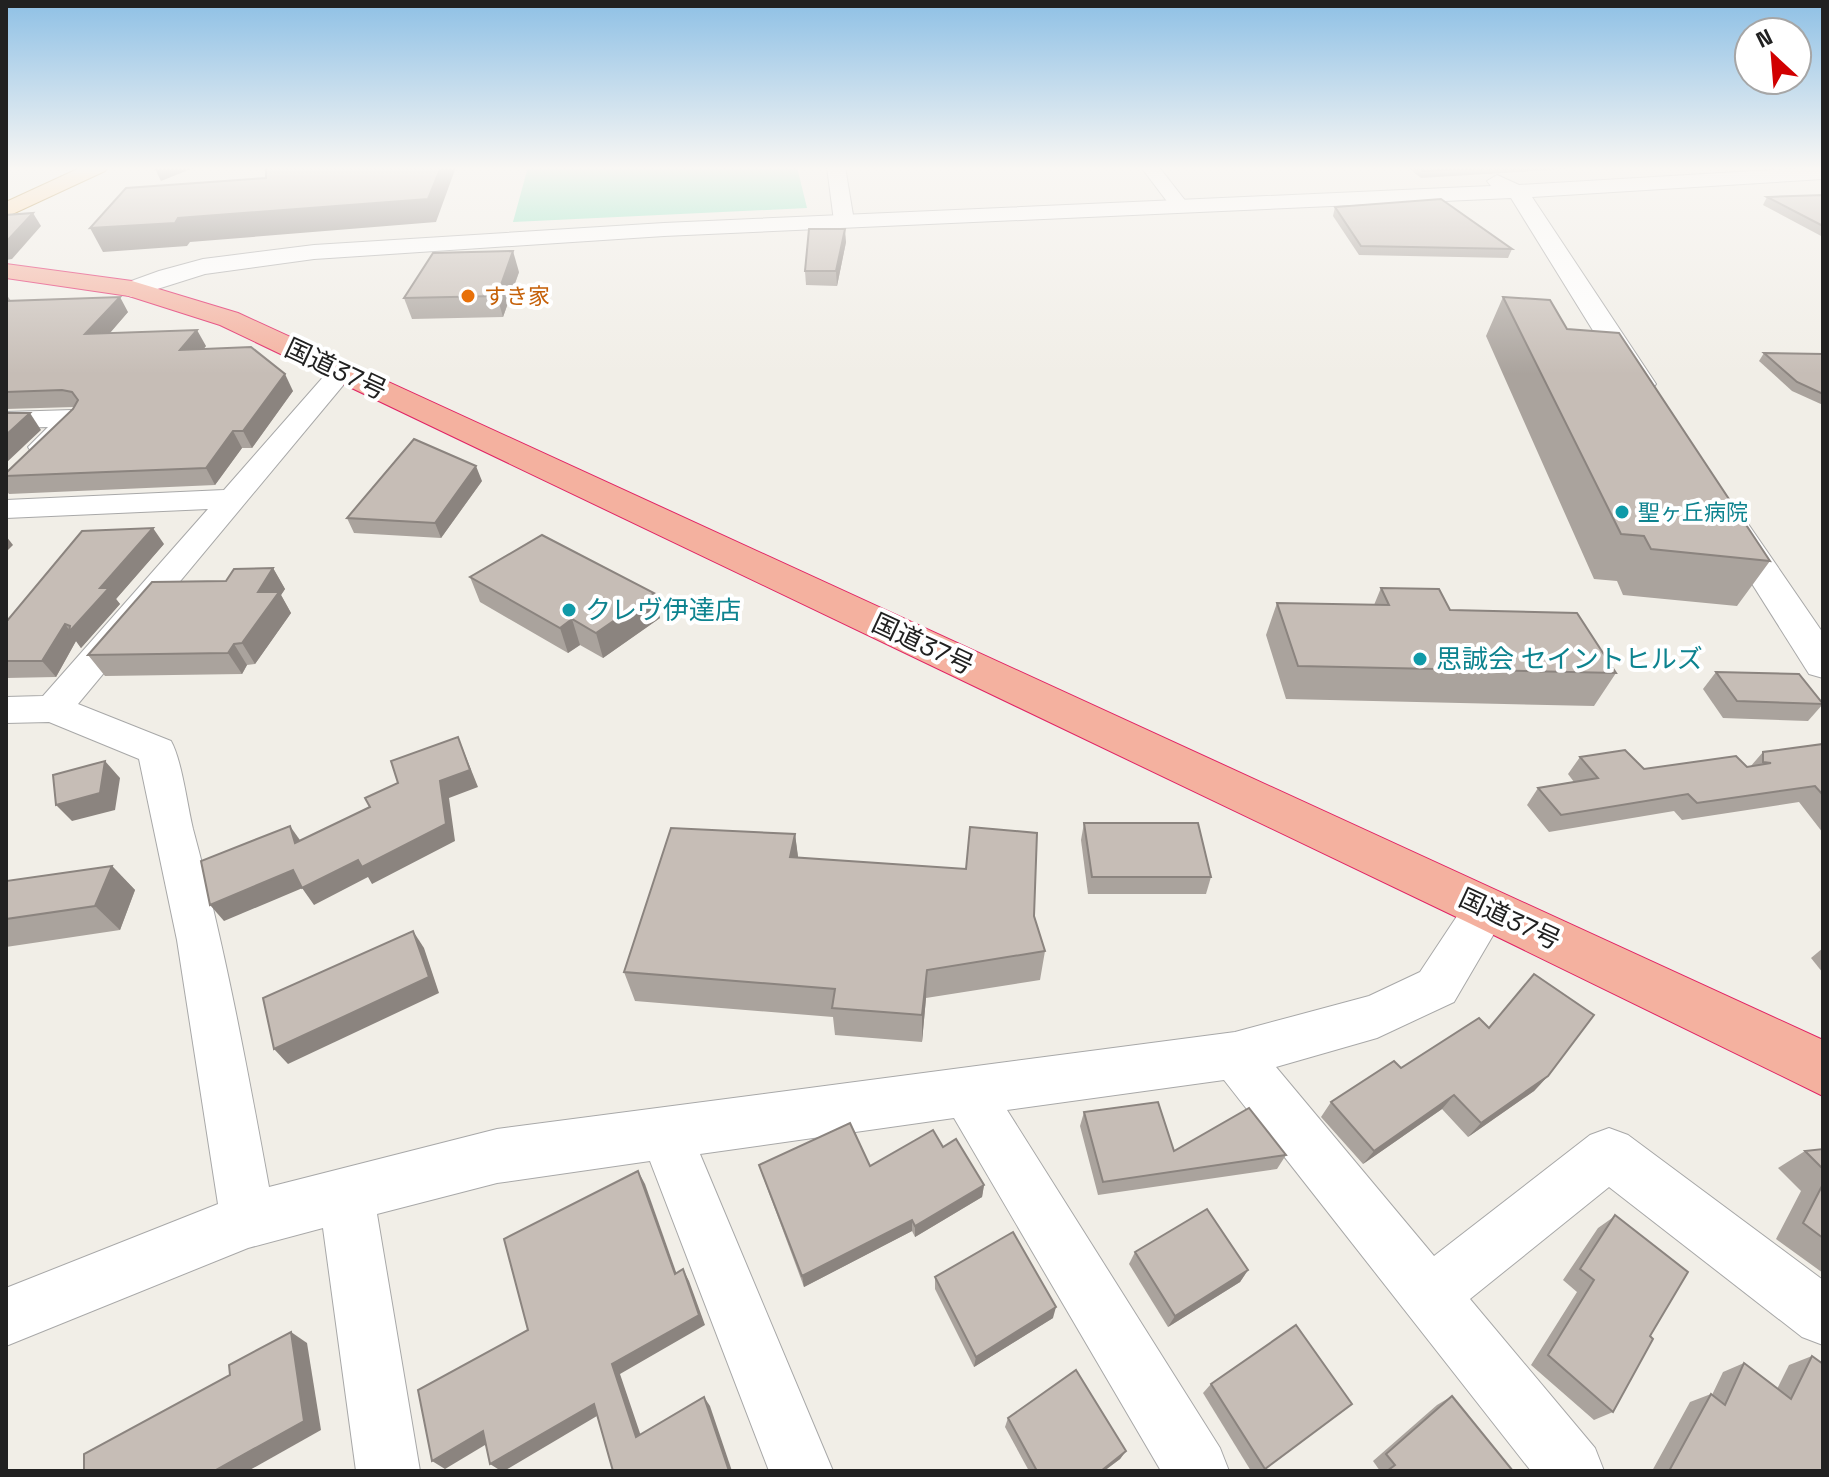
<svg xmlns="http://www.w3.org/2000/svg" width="1829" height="1477" viewBox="0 0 1829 1477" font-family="'Space Grotesk','Noto Sans JP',sans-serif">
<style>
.pitch{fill:#83e2bd}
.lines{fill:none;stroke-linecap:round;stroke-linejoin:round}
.minor-casing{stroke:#a8a8a8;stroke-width:2}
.tertiary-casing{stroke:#a8a8a8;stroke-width:2}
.primary-casing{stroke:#9d6800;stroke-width:2}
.trunk-casing{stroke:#e12365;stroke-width:2}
.minor{fill:#fff;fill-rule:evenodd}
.tertiary{fill:#fff;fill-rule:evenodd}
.primary{fill:#ffd59f;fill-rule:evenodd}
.trunk{fill:#f4b19f;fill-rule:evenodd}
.wall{fill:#aaa39d}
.shaded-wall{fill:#8b847f}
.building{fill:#c6bdb6;stroke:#8b847f;stroke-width:2}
.food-dot{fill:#e8710a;stroke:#fff;stroke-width:3}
.culture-dot{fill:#0f9aa8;stroke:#fff;stroke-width:3}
.labels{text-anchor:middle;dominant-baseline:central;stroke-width:8;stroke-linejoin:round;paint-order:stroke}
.far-food-label{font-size:22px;fill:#c56008;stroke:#fff;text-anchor:start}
.far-culture-label{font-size:22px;fill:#0d838f;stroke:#fff;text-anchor:start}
.street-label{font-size:26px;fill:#212121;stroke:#fff}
.culture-label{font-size:26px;fill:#0d838f;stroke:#fff;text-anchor:start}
</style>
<rect width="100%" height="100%" fill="#f1eee7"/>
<polygon class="pitch" points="528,167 797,167 807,208 513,222"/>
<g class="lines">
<g class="minor-casing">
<g id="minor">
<polygon points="827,167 845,167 854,221 851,225 837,225 834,221"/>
<polygon points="1141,167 1159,167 1191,208 1189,212 1175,212"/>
<path d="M 341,365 L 350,367 L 353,372 L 350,377 L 78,704 L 171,741 C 182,761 187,804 193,829 C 225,947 247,1067 269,1187 L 497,1129 L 1235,1032 L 1369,996 L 1420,972 L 1471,895 L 1487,890 L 1503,895 L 1509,908 L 1454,1002 L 1377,1038 L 1276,1067 L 1434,1256 L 1590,1135 L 1609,1128 L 1628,1135 L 1823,1280 L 1823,1345 L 1802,1337 L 1609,1187 L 1470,1299 L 1595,1448 L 1604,1471 L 1531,1471 L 1224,1080 L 1007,1110 L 1220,1448 L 1229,1471 L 1161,1471 L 954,1118 L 700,1154 L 833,1471 L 769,1471 L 650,1161 L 497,1183 L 377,1214 L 420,1471 L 356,1471 L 323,1228 L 248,1248 L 6,1346 L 6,1288 L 218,1204 L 177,940 L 139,759 L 49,722 L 6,723 L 6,697 L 43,696 L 208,509 L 6,518 L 6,500 L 224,490 L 332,367 Z"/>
<path d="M 73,410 L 82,412 L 86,418 C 74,435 54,458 32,453 L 28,447 L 48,427 L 6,428 L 6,412 Z"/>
</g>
</g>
<g class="tertiary-casing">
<g id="tertiary">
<polygon points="1823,167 1823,179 1532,197 1656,384 1651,390 1641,393 1631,390 1626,384 1511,198 664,236 314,259 205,274 132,297 123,294 119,289 123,284 159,271 203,259 314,245 664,223 1491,186 1487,181 1497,175 1519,185"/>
<polygon points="1730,512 1742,515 1823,633 1823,678 1809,674 1713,522 1718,515"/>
</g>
</g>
<g class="primary-casing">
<polygon id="primary" points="82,167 108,167 105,171 6,217 6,202"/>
</g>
<g class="trunk-casing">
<polygon id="trunk" points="6,264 132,281 238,313 1823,1040 1823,1096 1469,923 220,325 129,296 6,278"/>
</g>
<use href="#minor" class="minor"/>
<use href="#tertiary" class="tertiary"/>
<use href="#primary" class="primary"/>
<use href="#trunk" class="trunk"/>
</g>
<g class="wall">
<polygon points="1407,167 1565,167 1564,169 1421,178"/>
<polygon points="1823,195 1823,237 1763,205 1767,197"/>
<polygon points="1335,207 1512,249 1508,258 1359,255 1333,216"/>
<polygon points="846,242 837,286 806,285 805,271"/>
<polygon points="519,272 503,317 412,319 404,298"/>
<polygon points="6,294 11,301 128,312 110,333 206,346 203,349 293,391 252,448 242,448 215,485 9,494 6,490 6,476 74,407 6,409"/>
<polygon points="1503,297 1567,329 1770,561 1737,606 1623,595 1617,581 1594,579 1486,336"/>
<polygon points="1764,353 1823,354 1823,405 1792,391 1759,361"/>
<polygon points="482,481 441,538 354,533 347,518"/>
<polygon points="164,544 116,599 120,604 81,648 76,641 56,677 6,678 6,622"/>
<polygon points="273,568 285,589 281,595 291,613 255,664 247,665 242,674 105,676 88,655 226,581"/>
<polygon points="470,577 660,618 603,658 580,645 568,653 480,602"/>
<polygon points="1381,588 1450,610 1616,673 1594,706 1286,699 1266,635 1277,603 1374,605"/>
<polygon points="1716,672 1823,704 1808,721 1723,718 1703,689"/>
<polygon points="1823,744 1823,833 1799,802 1682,820 1674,811 1549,832 1527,805 1538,788 1574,782 1568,774 1580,757 1644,769 1747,767 1750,767 1763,752"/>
<polygon points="1084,823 1211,877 1206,894 1088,894 1081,840"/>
<polygon points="795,834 798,858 1034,916 1045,951 1040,980 926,998 922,1042 835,1035 833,1017 635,1001 624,972"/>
<polygon points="112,866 135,890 120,930 6,947 6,881"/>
<polygon points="1823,948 1823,973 1811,958"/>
<polygon points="1489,1028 1548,1076 1534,1091 1468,1137 1442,1109 1363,1164 1321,1117 1331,1102"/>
<polygon points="1084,1112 1174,1151 1286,1155 1277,1169 1098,1195 1080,1126"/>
<polygon points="943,1147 984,1185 982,1197 915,1237 912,1231 804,1287 763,1177 759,1165 870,1166"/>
<polygon points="1823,1149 1823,1273 1776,1239 1801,1191 1778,1168 1805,1151"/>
<polygon points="1615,1216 1650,1336 1613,1412 1594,1420 1531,1365 1577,1292 1563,1280 1598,1228"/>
<polygon points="1135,1252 1248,1270 1240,1282 1168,1327 1129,1264"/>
<polygon points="935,1277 1053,1318 974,1367 935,1289"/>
<polygon points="1812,1356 1823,1471 1652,1471 1690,1402 1711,1394 1712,1395 1723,1372 1744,1363 1777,1389 1789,1365"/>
<polygon points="1211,1384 1352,1404 1262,1471 1251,1471 1203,1393"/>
<polygon points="1452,1396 1513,1471 1380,1471 1373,1461 1437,1405"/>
<polygon points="1008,1418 1126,1451 1120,1459 1104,1471 1029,1471 1005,1427"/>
</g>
<g class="shaded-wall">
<polygon points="154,167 196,167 161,181"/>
<polygon points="441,167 456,167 436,222 190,242 187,246 103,252 90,228 178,218"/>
<polygon points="33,213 41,226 12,259 6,260 6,242"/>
<polygon points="845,229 846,242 837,286 836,271"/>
<polygon points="513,251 519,272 503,317 497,296"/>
<polygon points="120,297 128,312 95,350 85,334"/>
<polygon points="197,330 206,346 189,366 180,350"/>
<polygon points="285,374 293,391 252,448 243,431"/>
<polygon points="30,413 41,430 6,463 6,435"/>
<polygon points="233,431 242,448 215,485 206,468"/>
<polygon points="476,466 482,481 441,538 435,523"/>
<polygon points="153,528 164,544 116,599 120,604 81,648 76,641 56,677 42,661 65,624 70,631 100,588"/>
<polygon points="6,536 13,545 6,552"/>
<polygon points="273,568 285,589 281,595 291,613 255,664 242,643 258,592"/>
<polygon points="654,593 660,618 603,658 596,633"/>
<polygon points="572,619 580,645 568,653 560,628"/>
<polygon points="234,644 247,665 242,674 228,653"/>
<polygon points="458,737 478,787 449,798 455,841 372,884 368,877 314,905 302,888 440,781"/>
<polygon points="105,761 120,778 115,810 72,821 56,805"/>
<polygon points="290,826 302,843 295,843"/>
<polygon points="795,834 799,864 790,857"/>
<polygon points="112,866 135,890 120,930 95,906"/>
<polygon points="293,870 305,887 224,921 210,905"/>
<polygon points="413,931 424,948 439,993 288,1064 274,1049"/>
<polygon points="927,970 926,998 922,1042 922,1015"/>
<polygon points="1548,1076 1534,1091 1468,1137 1481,1123"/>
<polygon points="1454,1095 1442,1109 1363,1164 1374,1151"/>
<polygon points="638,1171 645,1184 681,1286 675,1274"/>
<polygon points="984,1185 982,1197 915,1237 915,1226"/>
<polygon points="912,1220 912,1231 804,1287 802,1276"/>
<polygon points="683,1269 689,1281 705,1325 620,1374 644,1445 636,1437 612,1364"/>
<polygon points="1248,1270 1240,1282 1168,1327 1175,1316"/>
<polygon points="1056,1307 1053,1318 974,1367 976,1357"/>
<polygon points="291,1332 307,1343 321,1430 248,1471 214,1471"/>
<polygon points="704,1397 710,1406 732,1471 729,1471"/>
<polygon points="594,1404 602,1413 504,1471 501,1471 490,1464"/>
<polygon points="483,1431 495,1439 445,1469 432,1461"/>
<polygon points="1126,1451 1120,1459 1104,1471 1101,1471"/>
</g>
<g class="building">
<polygon points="266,167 441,167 428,199 178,218 175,223 90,228 126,188 266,178"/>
<polygon points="1417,167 1499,167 1423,171"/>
<polygon points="1823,195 1823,226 1767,197"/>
<polygon points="1441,199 1512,249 1361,246 1335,207"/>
<polygon points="33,213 6,242 6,215"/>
<polygon points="809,229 845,229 836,271 805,271"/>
<polygon points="513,251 497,296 404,298 433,253"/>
<polygon points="120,297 85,334 197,330 180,350 251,347 285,374 243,431 233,431 206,468 6,476 6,473 73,409 78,400 72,392 62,390 6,392 6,301"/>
<polygon points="1503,297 1550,300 1567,329 1619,333 1770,561 1651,549 1644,536 1621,534"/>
<polygon points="1764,353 1823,354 1823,394 1797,382"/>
<polygon points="6,413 30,413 6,435"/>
<polygon points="414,439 476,466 435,523 347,518"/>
<polygon points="153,528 100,588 109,588 69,632 70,626 65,624 42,661 6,661 6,622 82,531"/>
<polygon points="542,535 654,593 596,633 572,619 560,628 470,577"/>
<polygon points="273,568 258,592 279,592 242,643 234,644 228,653 88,655 152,582 226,581 234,569"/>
<polygon points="1381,588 1439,589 1450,610 1577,613 1616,673 1298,666 1277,603 1389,605"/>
<polygon points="1716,672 1799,674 1823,704 1737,701"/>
<polygon points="458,737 470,770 440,781 446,824 362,867 358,860 302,888 293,870 210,905 201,861 290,826 295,843 370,807 365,798 398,783 391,761"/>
<polygon points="1823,744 1823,795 1815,786 1697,803 1688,794 1561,815 1538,788 1598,778 1580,757 1625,750 1644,769 1736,756 1747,767 1771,763 1763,762 1763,752"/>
<polygon points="105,761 100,793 56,805 53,775"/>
<polygon points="1084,823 1198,823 1211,877 1092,877"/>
<polygon points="970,827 1037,833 1034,916 1045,951 927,970 922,1015 832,1008 835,989 624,972 671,828 795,834 790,857 966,869"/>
<polygon points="112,866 95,906 6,919 6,881"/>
<polygon points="413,931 429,977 274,1049 263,998"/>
<polygon points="1534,974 1594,1015 1548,1076 1481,1123 1454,1095 1374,1151 1331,1102 1394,1061 1401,1068 1479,1018 1489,1028"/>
<polygon points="1158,1102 1174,1151 1249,1108 1286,1155 1103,1182 1084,1112"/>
<polygon points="850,1123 870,1166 933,1130 943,1147 956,1139 984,1185 915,1226 912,1220 802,1276 759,1165"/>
<polygon points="1823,1149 1823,1169 1805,1151"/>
<polygon points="638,1171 675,1274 683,1269 699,1315 612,1364 636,1437 704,1397 729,1471 613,1471 594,1404 490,1464 483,1431 432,1461 418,1390 528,1330 504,1239"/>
<polygon points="1823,1184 1823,1238 1803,1223"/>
<polygon points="1207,1209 1248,1270 1175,1316 1135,1252"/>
<polygon points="1615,1215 1688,1272 1650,1336 1653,1339 1613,1412 1548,1355 1594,1280 1580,1269"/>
<polygon points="1013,1232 1056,1307 976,1357 935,1277"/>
<polygon points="1296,1325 1352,1404 1265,1469 1211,1384"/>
<polygon points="291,1332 304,1421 214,1471 84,1471 84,1454 230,1375 229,1365"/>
<polygon points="1812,1356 1823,1364 1823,1471 1669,1471 1711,1394 1725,1405 1744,1363 1791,1399"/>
<polygon points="1076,1370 1126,1451 1101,1471 1037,1471 1008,1418"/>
<polygon points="1452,1396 1513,1471 1387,1471 1395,1465 1386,1454"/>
</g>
<linearGradient id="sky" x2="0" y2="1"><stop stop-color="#8ec0e5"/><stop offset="0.45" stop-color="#f9f7f4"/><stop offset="1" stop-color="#f9f7f4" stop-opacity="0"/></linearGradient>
<rect width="1829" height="374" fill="url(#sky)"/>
<circle class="food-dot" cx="468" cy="296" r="8"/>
<g class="culture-dot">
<circle cx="1622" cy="512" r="8"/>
<circle cx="569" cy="610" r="8"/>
<circle cx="1420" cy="659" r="8"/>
</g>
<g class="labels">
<g class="far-food-label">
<text x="484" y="296">すき家</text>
</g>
<g class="far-culture-label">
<text x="1638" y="512">聖ヶ丘病院</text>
</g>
<g class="street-label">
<text transform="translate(336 369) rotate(25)">国道37号</text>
<text transform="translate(923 644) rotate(25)">国道37号</text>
<text transform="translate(1510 919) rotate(25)">国道37号</text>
</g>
<g class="culture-label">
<text x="585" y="610">クレヴ伊達店</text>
<text x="1436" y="659">思誠会 セイントヒルズ</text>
</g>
</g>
<rect width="1829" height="1477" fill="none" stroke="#212121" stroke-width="16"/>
<g transform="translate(1773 56) rotate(334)"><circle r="38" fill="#ffffff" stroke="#a6a6a6" stroke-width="2"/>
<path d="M0-6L14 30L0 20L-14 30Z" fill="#d10001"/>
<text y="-12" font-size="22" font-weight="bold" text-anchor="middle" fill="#212121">N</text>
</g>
</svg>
